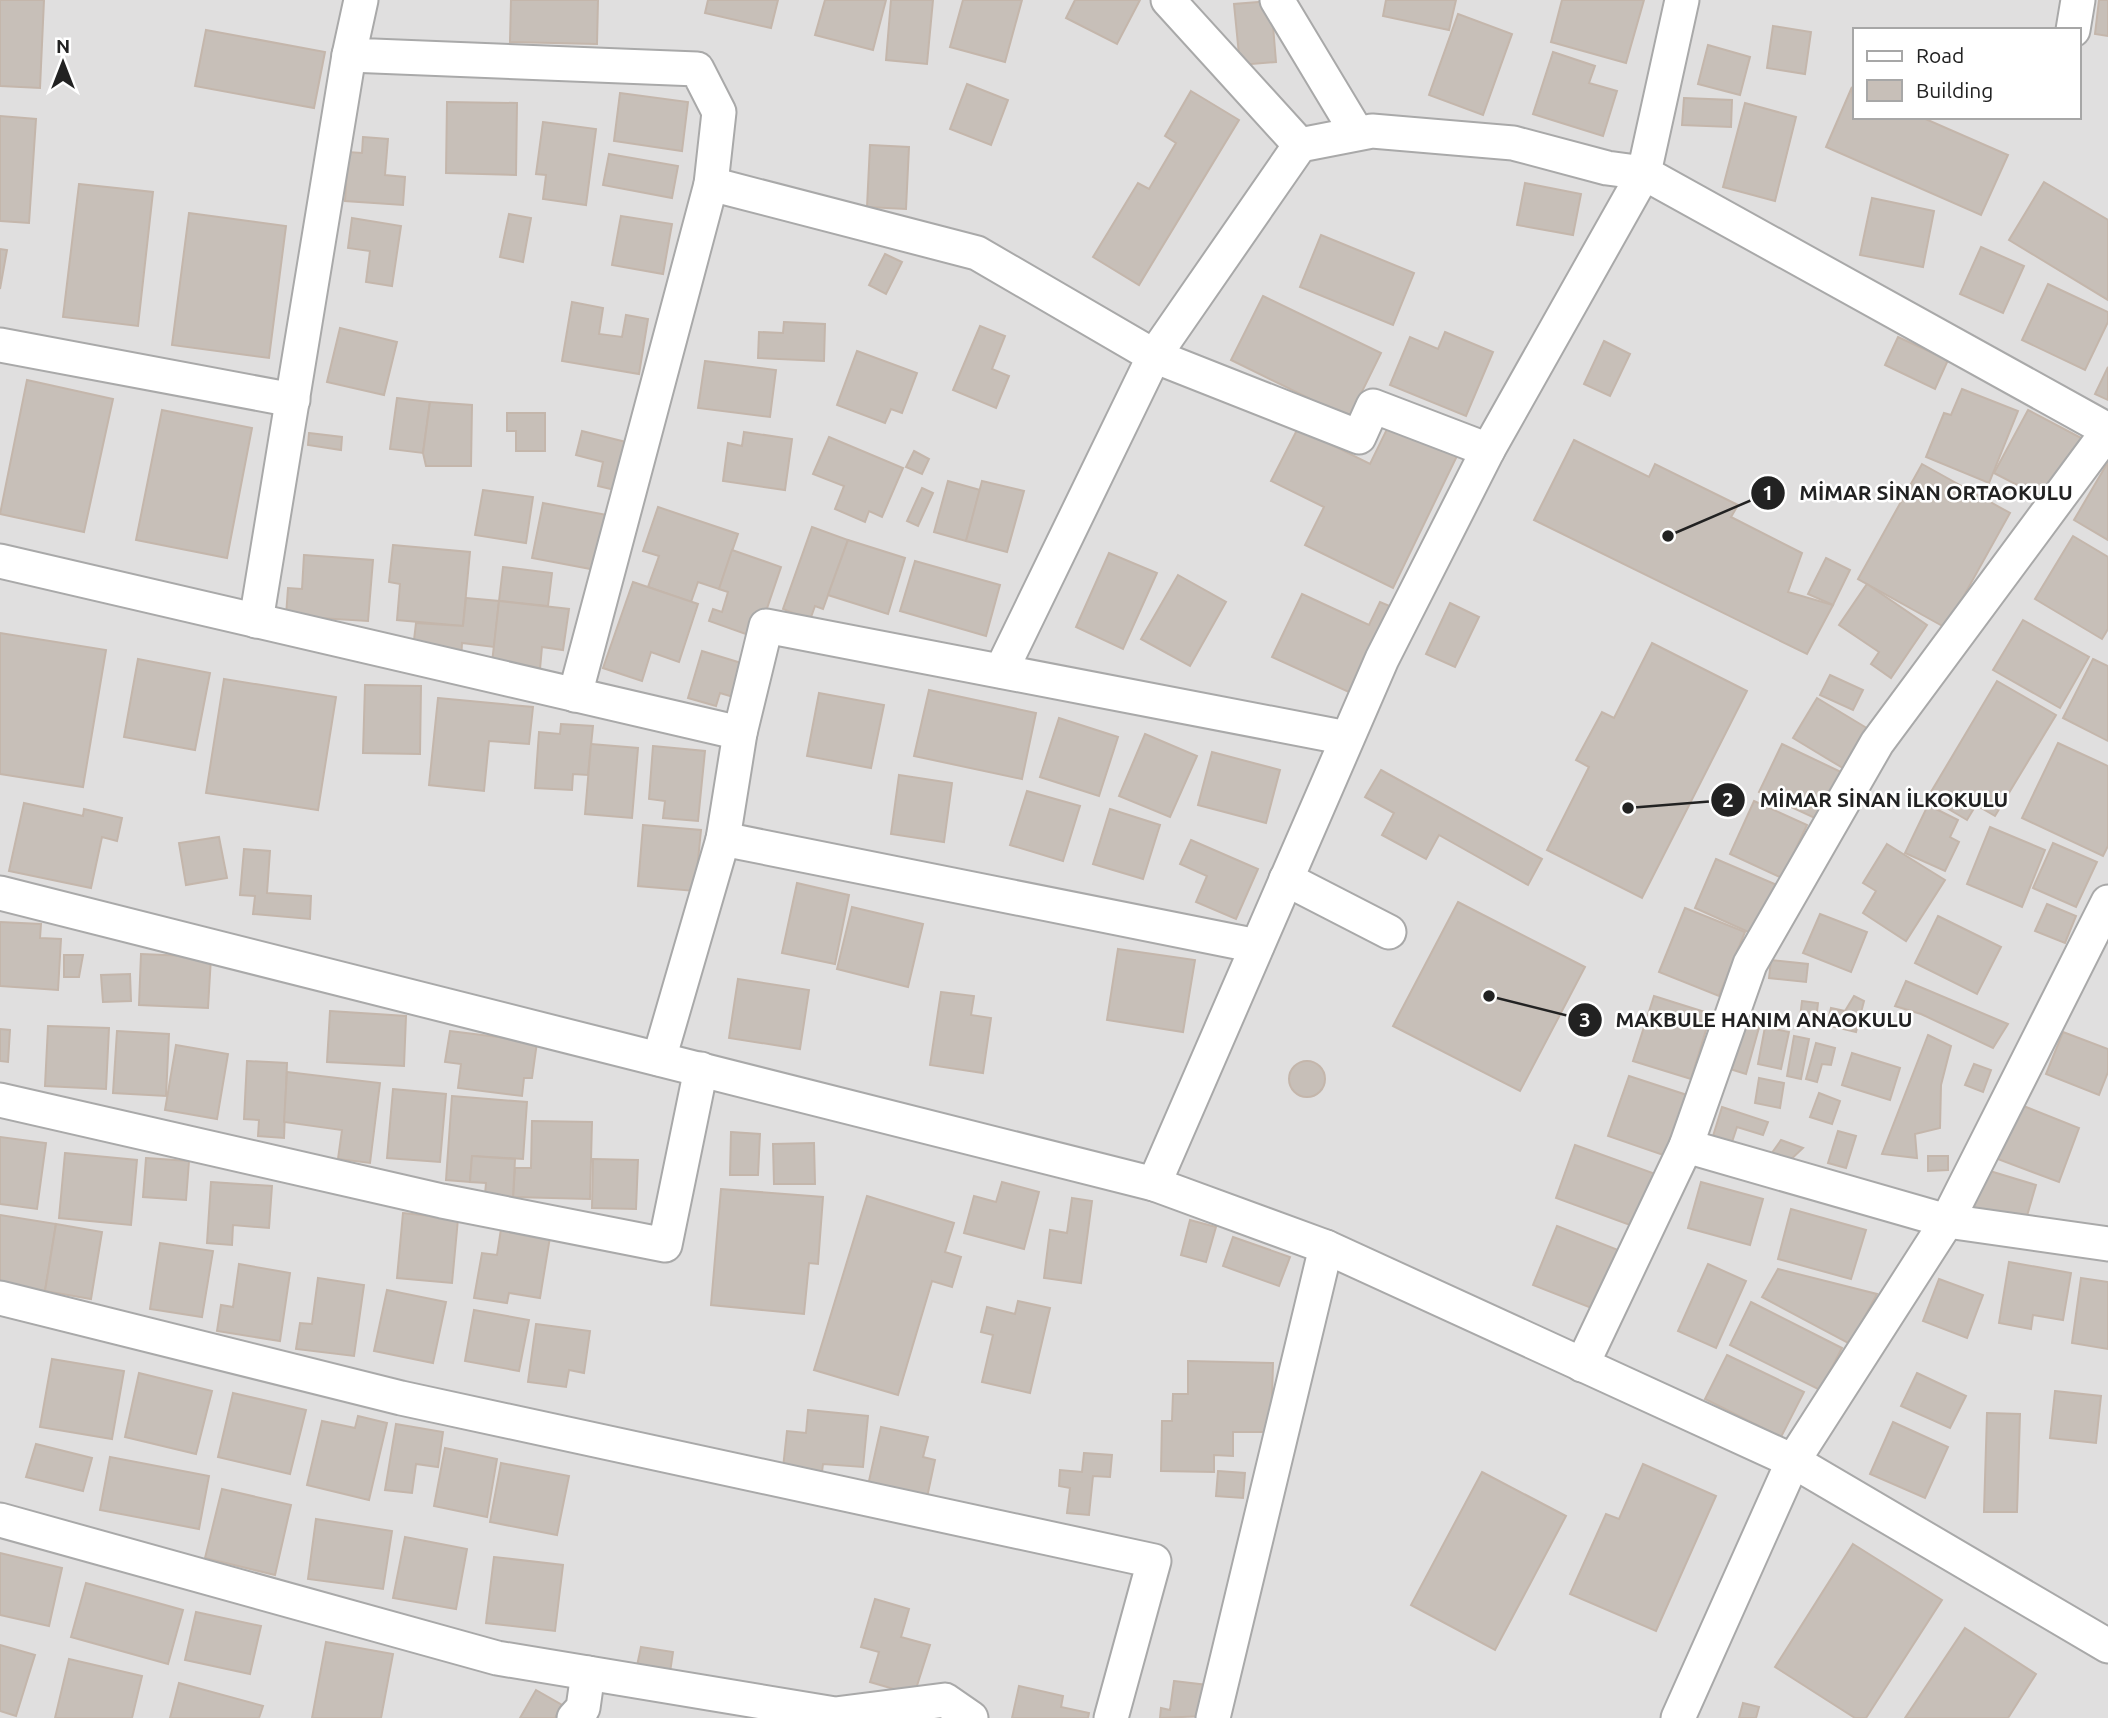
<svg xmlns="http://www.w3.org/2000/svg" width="2108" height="1718" viewBox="0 0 2108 1718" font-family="Ubuntu,sans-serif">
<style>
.residential{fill:#e0dfdf;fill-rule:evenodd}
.building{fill:#c7bfb8;stroke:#c4b6ab;stroke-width:2}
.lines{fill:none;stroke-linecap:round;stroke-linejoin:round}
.minor-casing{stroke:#a9a9a9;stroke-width:37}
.minor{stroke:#fff;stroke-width:33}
.leader{fill:none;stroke:#222;stroke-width:2.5}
.callout-dot{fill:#222;stroke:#fff;stroke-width:2.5}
.mark-label{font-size:21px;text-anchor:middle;font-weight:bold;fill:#fff}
.callout-label{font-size:21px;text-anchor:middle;font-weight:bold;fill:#222;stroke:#fff;stroke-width:5;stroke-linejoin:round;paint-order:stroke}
</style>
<rect width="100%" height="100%" fill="#f2efe9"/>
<path class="residential" d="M 0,0 L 2108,0 L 2108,1718 L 0,1718 ZM 1854,30 L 2078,30 L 2078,117 L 1854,117 Z"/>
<g class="building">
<polygon points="0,0 44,0 40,88 0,86"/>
<polygon points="511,0 598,0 597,44 510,42"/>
<polygon points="708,0 778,0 771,28 705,13"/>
<polygon points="825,0 886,0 873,50 815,35"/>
<polygon points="891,0 933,0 927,64 886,60"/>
<polygon points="963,0 1022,0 1005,62 950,47"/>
<polygon points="1075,0 1140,0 1117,44 1066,18"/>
<polygon points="1386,0 1456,0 1449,30 1383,16"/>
<polygon points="1562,0 1644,0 1626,63 1551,42"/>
<polygon points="2099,0 2108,0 2108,36 2095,34"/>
<polygon points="1271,1 1276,62 1240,65 1234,4"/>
<polygon points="1458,14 1512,34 1483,115 1429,95"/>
<polygon points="1773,26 1811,32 1805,74 1767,68"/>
<polygon points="206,30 325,52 314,108 195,86"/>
<polygon points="1708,45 1750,57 1740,95 1698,84"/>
<polygon points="1553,52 1595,66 1589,83 1617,91 1603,136 1533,114"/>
<polygon points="967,84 1008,100 991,145 950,129"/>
<polygon points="1852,87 1854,117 1921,117 2008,155 1981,215 1826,147"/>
<polygon points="1191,91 1239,120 1139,285 1093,257 1138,183 1149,189 1176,143 1165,136"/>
<polygon points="620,93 688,102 682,151 614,141"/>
<polygon points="1684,98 1732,100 1731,127 1682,125"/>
<polygon points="447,102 517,103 516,175 446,173"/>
<polygon points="1745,103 1796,117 1775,201 1723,187"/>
<polygon points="0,116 36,119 29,223 0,221"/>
<polygon points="543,122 596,129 586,205 543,199 546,175 536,174"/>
<polygon points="363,137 388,139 385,175 405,177 403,205 345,201 348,152 362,153"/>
<polygon points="870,145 909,147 906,209 867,207"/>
<polygon points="609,154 678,166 672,198 603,185"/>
<polygon points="2044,182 2108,220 2108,300 2009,240"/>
<polygon points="1525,183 1581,194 1573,235 1517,225"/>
<polygon points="79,184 153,192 138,326 63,317"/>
<polygon points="1872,198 1934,211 1923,267 1860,255"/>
<polygon points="189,213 286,226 269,358 172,345"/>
<polygon points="509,214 531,218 523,262 500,257"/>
<polygon points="621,216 672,224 663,274 612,265"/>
<polygon points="352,218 401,226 392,286 366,282 370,251 348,248"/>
<polygon points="1321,235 1414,273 1393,325 1300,287"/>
<polygon points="1981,247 2024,266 2003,313 1960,294"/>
<polygon points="0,249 7,250 0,289"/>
<polygon points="885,254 902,262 886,294 869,285"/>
<polygon points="2048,284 2108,312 2108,322 2085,370 2022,340"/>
<polygon points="1263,296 1381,353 1349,418 1231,360"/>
<polygon points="572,302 603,308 599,334 622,337 626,315 648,319 639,374 562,361"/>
<polygon points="784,322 825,324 824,361 758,358 759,332 783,333"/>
<polygon points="980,326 1005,336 992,369 1009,376 996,408 953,390"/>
<polygon points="340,328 397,342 384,395 327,382"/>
<polygon points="1445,332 1493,352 1466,416 1390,385 1410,337 1438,349"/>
<polygon points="1898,337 1948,360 1935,389 1885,365"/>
<polygon points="1604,341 1630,354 1610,396 1584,384"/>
<polygon points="857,351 917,373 902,413 891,409 885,423 837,405"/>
<polygon points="705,361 776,370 770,417 698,408"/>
<polygon points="2108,367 2108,400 2095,394"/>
<polygon points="27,380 113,399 84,532 0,514"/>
<polygon points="1962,389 2018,411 1989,483 1926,457 1944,413 1951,415"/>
<polygon points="397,398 430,402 423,453 390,449"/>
<polygon points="430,402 472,405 471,466 426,466 423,453"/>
<polygon points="162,410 252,428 227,558 136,540"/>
<polygon points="2028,410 2085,440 2052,503 1994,473"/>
<polygon points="507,413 545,413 545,451 516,451 516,431 507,431"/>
<polygon points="1390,423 1457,456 1393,588 1305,545 1324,507 1271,481 1298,428 1370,464"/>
<polygon points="582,431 626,442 615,490 598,486 603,462 576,455"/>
<polygon points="744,432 792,439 785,490 723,481 728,443 742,446"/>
<polygon points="309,433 342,437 341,450 308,445"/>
<polygon points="829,437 903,468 882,517 869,511 865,522 835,509 844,486 813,474"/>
<polygon points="1574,440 1649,477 1655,464 1738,505 1731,517 1802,553 1788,592 1833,605 1807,654 1534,520"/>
<polygon points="914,451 929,459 922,474 906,467"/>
<polygon points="2108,462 2108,540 2074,520"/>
<polygon points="1922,464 2010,513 1946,628 1858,579"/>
<polygon points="948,481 980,490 966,541 934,532"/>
<polygon points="982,481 1024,491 1007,552 966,541"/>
<polygon points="922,488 933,493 918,526 907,521"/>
<polygon points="483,490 533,497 526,543 475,535"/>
<polygon points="543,503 607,515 596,570 532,558"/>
<polygon points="658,507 738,534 719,589 698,582 691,602 648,587 659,556 643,551"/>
<polygon points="812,527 848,540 823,609 815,606 810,620 783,609"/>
<polygon points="2073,536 2108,557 2108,629 2102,639 2035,599"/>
<polygon points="848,540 905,558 888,614 828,595"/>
<polygon points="393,545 470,552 463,626 397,620 400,584 389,582"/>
<polygon points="732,550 781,567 757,638 709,621 713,609 722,612 728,592 719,589"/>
<polygon points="1109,553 1157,573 1123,649 1076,627"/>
<polygon points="304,555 373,560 368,621 286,616 288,588 302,589"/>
<polygon points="1826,558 1850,570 1833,605 1808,594"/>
<polygon points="915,561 1000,585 986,636 900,611"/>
<polygon points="503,567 552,573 548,606 499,601"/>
<polygon points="1178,575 1226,602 1190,666 1141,639"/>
<polygon points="633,582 698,604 679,662 651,652 642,681 603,668"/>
<polygon points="1867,584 1927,625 1891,678 1871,664 1879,652 1839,625"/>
<polygon points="1302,594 1369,625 1380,602 1392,607 1351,693 1272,657"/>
<polygon points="466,598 499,601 494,647 462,643 461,662 412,657 416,623 463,626"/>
<polygon points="499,601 569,609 563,650 542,647 540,669 492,663"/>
<polygon points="1450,603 1479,617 1455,667 1426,654"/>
<polygon points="2023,620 2089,657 2060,708 1993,670"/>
<polygon points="0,633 106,650 83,787 0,774"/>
<polygon points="1652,643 1747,691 1642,898 1547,850 1589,767 1576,760 1602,712 1614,718"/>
<polygon points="702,651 751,666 740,699 720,693 716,706 688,698"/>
<polygon points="138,659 210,673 195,750 124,737"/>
<polygon points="2093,659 2108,666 2108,741 2063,718"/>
<polygon points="1830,675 1863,690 1853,710 1820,695"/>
<polygon points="224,679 336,697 318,810 206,793"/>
<polygon points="1997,681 2056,715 1995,816 1976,805 1967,820 1928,797"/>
<polygon points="365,685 421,686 420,754 363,753"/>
<polygon points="929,690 1036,713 1022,779 914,756"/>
<polygon points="819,693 884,705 871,768 807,756"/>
<polygon points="438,698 533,707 529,744 489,741 484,791 429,785"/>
<polygon points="1817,698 1870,730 1846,770 1793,738"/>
<polygon points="1059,718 1118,737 1099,796 1040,777"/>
<polygon points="561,724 593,726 588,775 573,774 572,790 535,788 539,732 560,734"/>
<polygon points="1145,734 1197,756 1170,817 1119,796"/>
<polygon points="2058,743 2108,766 2108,846 2103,856 2022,818"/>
<polygon points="591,744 638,748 632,818 585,814"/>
<polygon points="1782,744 1841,772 1819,820 1759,792"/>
<polygon points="653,746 705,751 698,821 663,818 665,801 649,799"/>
<polygon points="1212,752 1280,770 1266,823 1198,805"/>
<polygon points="1381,770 1542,859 1528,885 1439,835 1426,859 1382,835 1394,813 1365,797"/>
<polygon points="899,775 952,783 944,842 891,834"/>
<polygon points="1027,791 1080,806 1063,861 1010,845"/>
<polygon points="1754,801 1807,825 1782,878 1730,854"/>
<polygon points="24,803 83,816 84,809 122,818 117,841 102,837 91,888 9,871"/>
<polygon points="1928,805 1958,820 1950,837 1959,842 1945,871 1905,853"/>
<polygon points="1110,809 1160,825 1143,879 1093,864"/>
<polygon points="643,825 701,830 695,891 638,886"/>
<polygon points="1990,827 2045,850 2022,907 1967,884"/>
<polygon points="219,837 227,878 186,885 179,843"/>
<polygon points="1191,840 1258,869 1236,919 1196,902 1207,876 1180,864"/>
<polygon points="2053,843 2097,862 2076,907 2033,888"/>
<polygon points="1887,844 1945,880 1906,941 1863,913 1876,891 1863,883"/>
<polygon points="244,849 270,851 267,893 311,896 310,919 253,914 255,896 240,895"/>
<polygon points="1716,859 1777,885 1755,935 1695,908"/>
<polygon points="797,883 849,895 835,964 782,953"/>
<polygon points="1458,902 1585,967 1520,1091 1393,1026"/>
<polygon points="2047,904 2076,916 2065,943 2035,931"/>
<polygon points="852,907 923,924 908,987 837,969"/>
<polygon points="1685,908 1745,932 1719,996 1659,972"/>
<polygon points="1820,914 1867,932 1851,972 1803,953"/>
<polygon points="1938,916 2001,947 1977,994 1915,963"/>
<polygon points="0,922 41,924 40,938 61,939 58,990 0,986"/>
<polygon points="1118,949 1195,960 1183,1032 1107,1020"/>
<polygon points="141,954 211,957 208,1008 139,1005"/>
<polygon points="64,955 83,955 79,977 64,977"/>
<polygon points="1771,960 1808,964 1806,982 1769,978"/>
<polygon points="130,974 131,1001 103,1002 101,975"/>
<polygon points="738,979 809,990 800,1049 729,1038"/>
<polygon points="1906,981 2008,1024 1993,1048 1921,1014 1895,1006"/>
<polygon points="941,992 974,996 971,1015 991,1018 983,1073 930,1065"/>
<polygon points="1654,996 1711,1014 1691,1079 1633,1061"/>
<polygon points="1854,996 1864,1001 1856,1032 1827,1025 1831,1008 1845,1011"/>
<polygon points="1802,1001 1818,1003 1816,1020 1800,1018"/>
<polygon points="330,1011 406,1016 404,1066 327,1062"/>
<polygon points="1743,1020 1760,1024 1746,1074 1730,1069"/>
<polygon points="48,1026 109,1028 106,1089 45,1086"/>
<polygon points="1765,1027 1789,1032 1781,1069 1758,1064"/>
<polygon points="0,1029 10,1030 8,1062 0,1061"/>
<polygon points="117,1031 169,1034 166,1096 113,1093"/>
<polygon points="450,1031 537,1042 532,1078 524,1078 522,1096 458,1088 461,1064 445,1062"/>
<polygon points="2063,1032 2108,1049 2108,1072 2099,1095 2046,1074"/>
<polygon points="1928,1035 1951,1046 1941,1085 1940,1128 1915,1134 1917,1158 1882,1154"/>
<polygon points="1794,1036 1809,1039 1801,1079 1787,1076"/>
<polygon points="1816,1043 1835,1048 1831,1065 1822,1064 1817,1082 1806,1079"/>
<polygon points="176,1045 228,1054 217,1119 165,1110"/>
<polygon points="1852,1053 1900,1068 1890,1100 1842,1085"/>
<circle cx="1307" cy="1079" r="18"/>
<polygon points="247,1061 287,1063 284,1138 258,1136 259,1120 244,1119"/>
<polygon points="1974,1064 1991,1070 1983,1092 1965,1085"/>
<polygon points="287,1072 380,1083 370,1163 338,1159 342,1130 284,1122"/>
<polygon points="1629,1076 1693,1097 1672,1158 1608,1136"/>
<polygon points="1759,1078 1784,1083 1780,1108 1755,1103"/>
<polygon points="393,1089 446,1094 440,1162 387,1158"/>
<polygon points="1819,1093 1840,1101 1832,1124 1810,1117"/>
<polygon points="452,1096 527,1102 523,1159 472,1156 470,1182 446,1180"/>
<polygon points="2016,1103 2079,1128 2059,1182 1995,1158"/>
<polygon points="1722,1107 1768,1122 1763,1135 1737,1127 1732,1142 1713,1136"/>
<polygon points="532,1121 592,1122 590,1199 513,1197 515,1168 531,1168"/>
<polygon points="1838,1131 1856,1136 1846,1168 1828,1163"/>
<polygon points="731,1132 760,1134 758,1175 730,1175"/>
<polygon points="0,1137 46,1143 37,1209 0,1204"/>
<polygon points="1781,1140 1803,1148 1786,1164 1769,1157"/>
<polygon points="814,1143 815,1184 774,1184 773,1144"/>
<polygon points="1575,1145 1661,1176 1641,1229 1556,1198"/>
<polygon points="65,1153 137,1160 131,1225 59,1218"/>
<polygon points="472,1156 515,1159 513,1197 485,1194 486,1183 470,1182"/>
<polygon points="1928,1156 1948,1156 1948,1170 1928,1171"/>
<polygon points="146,1158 189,1161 186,1200 143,1197"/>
<polygon points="593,1159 638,1160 636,1209 592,1208"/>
<polygon points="1980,1168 2036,1185 2024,1226 1967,1208"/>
<polygon points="211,1182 272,1186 269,1228 233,1225 232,1245 207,1243"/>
<polygon points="1002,1182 1039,1192 1024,1249 964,1233 974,1196 996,1202"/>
<polygon points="1701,1182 1763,1199 1750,1245 1688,1228"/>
<polygon points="721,1189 823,1197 818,1264 809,1263 804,1314 711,1305"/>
<polygon points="867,1196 954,1223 945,1252 961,1257 952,1287 932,1281 898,1395 814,1370"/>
<polygon points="1072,1198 1092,1201 1081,1283 1044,1278 1050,1230 1067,1233"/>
<polygon points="1791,1209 1866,1230 1851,1279 1778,1259"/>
<polygon points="403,1213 458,1219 452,1283 397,1278"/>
<polygon points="0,1215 56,1224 45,1291 0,1284"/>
<polygon points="1190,1220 1216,1227 1206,1262 1181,1255"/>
<polygon points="56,1224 102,1232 91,1299 45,1291"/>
<polygon points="1557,1226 1618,1250 1594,1309 1533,1285"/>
<polygon points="501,1229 550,1237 540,1298 509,1293 507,1303 474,1298 482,1253 497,1255"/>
<polygon points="1233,1237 1290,1257 1279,1286 1223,1266"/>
<polygon points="160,1243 213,1251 202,1317 150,1309"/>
<polygon points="2009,1262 2071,1273 2063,1320 2033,1315 2031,1329 1999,1323"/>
<polygon points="239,1264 290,1273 280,1341 217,1331 221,1305 233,1307"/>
<polygon points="1708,1264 1746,1281 1716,1348 1678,1331"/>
<polygon points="1778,1269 1877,1294 1850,1344 1762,1297"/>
<polygon points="318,1278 364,1285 354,1356 296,1349 300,1323 312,1324"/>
<polygon points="2081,1278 2108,1282 2108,1349 2072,1343"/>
<polygon points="1939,1279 1983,1295 1967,1338 1923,1321"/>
<polygon points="387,1290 446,1302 433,1363 374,1351"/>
<polygon points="1018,1301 1050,1308 1030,1393 982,1382 993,1335 981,1332 987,1307 1015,1314"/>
<polygon points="1751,1302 1842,1348 1820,1390 1730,1345"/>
<polygon points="474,1310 529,1320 519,1371 465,1361"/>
<polygon points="536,1324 590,1331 584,1373 569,1370 566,1387 528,1382"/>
<polygon points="1727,1355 1804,1392 1781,1437 1705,1399"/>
<polygon points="52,1359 124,1371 112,1439 40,1427"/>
<polygon points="1188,1361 1273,1363 1271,1432 1233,1432 1233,1456 1214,1455 1214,1472 1161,1471 1162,1421 1172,1421 1173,1394 1188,1394"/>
<polygon points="139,1373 212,1391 196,1454 125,1437"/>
<polygon points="1917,1373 1966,1396 1950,1428 1901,1406"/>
<polygon points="2055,1391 2101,1396 2096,1443 2050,1438"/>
<polygon points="233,1393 306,1410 290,1474 218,1457"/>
<polygon points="808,1410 868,1416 863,1467 823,1464 821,1480 783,1468 787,1431 806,1433"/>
<polygon points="1987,1413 2020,1414 2017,1512 1984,1512"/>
<polygon points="358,1416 387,1423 369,1500 307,1485 322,1421 355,1428"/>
<polygon points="1893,1422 1948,1447 1925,1498 1870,1474"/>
<polygon points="396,1424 443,1432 438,1467 416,1464 412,1493 385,1490"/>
<polygon points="881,1427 928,1437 923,1457 935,1460 926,1502 867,1490"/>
<polygon points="36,1444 92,1458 83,1491 26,1477"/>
<polygon points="445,1448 497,1459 487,1517 434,1506"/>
<polygon points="1084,1453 1112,1455 1110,1477 1093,1476 1089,1515 1067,1513 1070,1488 1059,1486 1060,1470 1082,1472"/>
<polygon points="110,1457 209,1476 199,1529 100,1510"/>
<polygon points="501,1463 569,1476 557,1535 490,1522"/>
<polygon points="1643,1464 1716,1496 1656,1631 1570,1594 1606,1514 1619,1519"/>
<polygon points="1218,1471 1245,1473 1243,1498 1216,1496"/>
<polygon points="1482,1472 1566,1516 1495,1650 1411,1605"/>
<polygon points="222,1489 291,1505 275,1575 205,1558"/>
<polygon points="316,1519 392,1531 383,1589 308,1579"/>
<polygon points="405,1537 467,1549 456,1609 393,1598"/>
<polygon points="1853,1544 1942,1600 1866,1718 1855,1718 1775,1667"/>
<polygon points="0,1553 62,1568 49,1626 0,1615"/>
<polygon points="494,1557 563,1565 555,1631 486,1623"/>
<polygon points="86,1583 183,1610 168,1664 71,1637"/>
<polygon points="875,1599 909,1609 901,1637 930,1645 914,1695 870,1682 879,1652 861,1647"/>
<polygon points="196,1612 261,1626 250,1674 185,1660"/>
<polygon points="1965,1628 2036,1674 2008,1718 1905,1718"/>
<polygon points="326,1642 393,1654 381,1718 312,1718"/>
<polygon points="0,1645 35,1655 16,1716 0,1711"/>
<polygon points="641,1647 673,1652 669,1679 637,1666"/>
<polygon points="69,1659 142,1676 132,1718 55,1718"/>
<polygon points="1174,1681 1207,1685 1204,1716 1160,1718 1161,1708 1170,1710"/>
<polygon points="179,1683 263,1706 259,1718 170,1718"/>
<polygon points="1019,1686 1063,1696 1061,1707 1089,1713 1088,1718 1012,1718"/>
<polygon points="536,1690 562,1705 555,1718 520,1718"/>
<polygon points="1743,1703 1759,1707 1756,1718 1739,1718"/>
</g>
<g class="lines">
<g class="minor-casing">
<g id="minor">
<polyline points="361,0 349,55 697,69 719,112 711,184 575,695"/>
<polyline points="1168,0 1300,145"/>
<polyline points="1277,0 1357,133"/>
<polyline points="2073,30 2078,0"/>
<polyline points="711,184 977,253 1154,356 1359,437 1373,406 1488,450"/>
<polyline points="0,345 293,400"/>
<polyline points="0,561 740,733"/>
<polyline points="256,621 349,55"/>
<polyline points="1001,671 1154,356 1300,145 1372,131 1513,143 1607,168 1644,173 2108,430"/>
<polyline points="723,839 1257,946"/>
<polyline points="1286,879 1389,932"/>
<polyline points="0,893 1154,1184 1382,659 1488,450 1644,173 1682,0"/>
<polyline points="659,1059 723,839 740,733 766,626 1347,738"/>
<polyline points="0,1100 442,1201 665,1245 701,1069"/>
<polyline points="1686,1146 1947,1221 2108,1244"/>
<polyline points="1154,1184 1326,1247 1213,1718"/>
<polyline points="1326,1247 1793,1461 2108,1646"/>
<polyline points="0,1298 401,1398 1154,1561 1111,1718"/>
<polyline points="1582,1365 1686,1146 1750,964 1877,743 2108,431"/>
<polyline points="0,1520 497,1658 835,1714 945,1700 971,1718"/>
<polyline points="574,1718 583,1708 588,1673"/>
<polyline points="1678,1718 1793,1461 1947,1221 2108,902"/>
</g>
</g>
<use href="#minor" class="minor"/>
</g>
<path class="leader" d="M1668 536L1768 493M1628 808L1728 800M1489 996L1585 1020"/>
<g class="callout-dot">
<circle cx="1668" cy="536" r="7"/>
<circle cx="1628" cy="808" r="7"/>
<circle cx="1489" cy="996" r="7"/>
<circle cx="1768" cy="493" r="18"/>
<circle cx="1728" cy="800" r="18"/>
<circle cx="1585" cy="1020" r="18"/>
</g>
<g class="mark-label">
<text x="1768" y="500">1</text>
<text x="1728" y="807">2</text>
<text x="1585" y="1027">3</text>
</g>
<g class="callout-label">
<text x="1936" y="500">MİMAR SİNAN ORTAOKULU</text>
<text x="1884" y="807">MİMAR SİNAN İLKOKULU</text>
<text x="1764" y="1027">MAKBULE HANIM ANAOKULU</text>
</g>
<rect x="1853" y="28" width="228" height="91" fill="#ffffff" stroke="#a7a7a7" stroke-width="2"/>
<rect x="1867" y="51" width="35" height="10" fill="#ffffff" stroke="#a7a7a7" stroke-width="2"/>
<text x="1916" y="63" font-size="21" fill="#222222">Road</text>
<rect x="1867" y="80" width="35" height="21" fill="#c7bfb8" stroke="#a7a7a7" stroke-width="2"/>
<text x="1916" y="98" font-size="21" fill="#222222">Building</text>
<g transform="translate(63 63)" stroke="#ffffff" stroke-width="5" paint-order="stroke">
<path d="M0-5L12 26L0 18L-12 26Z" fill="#222222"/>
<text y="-10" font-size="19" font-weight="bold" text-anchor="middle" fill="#222222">N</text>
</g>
</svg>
